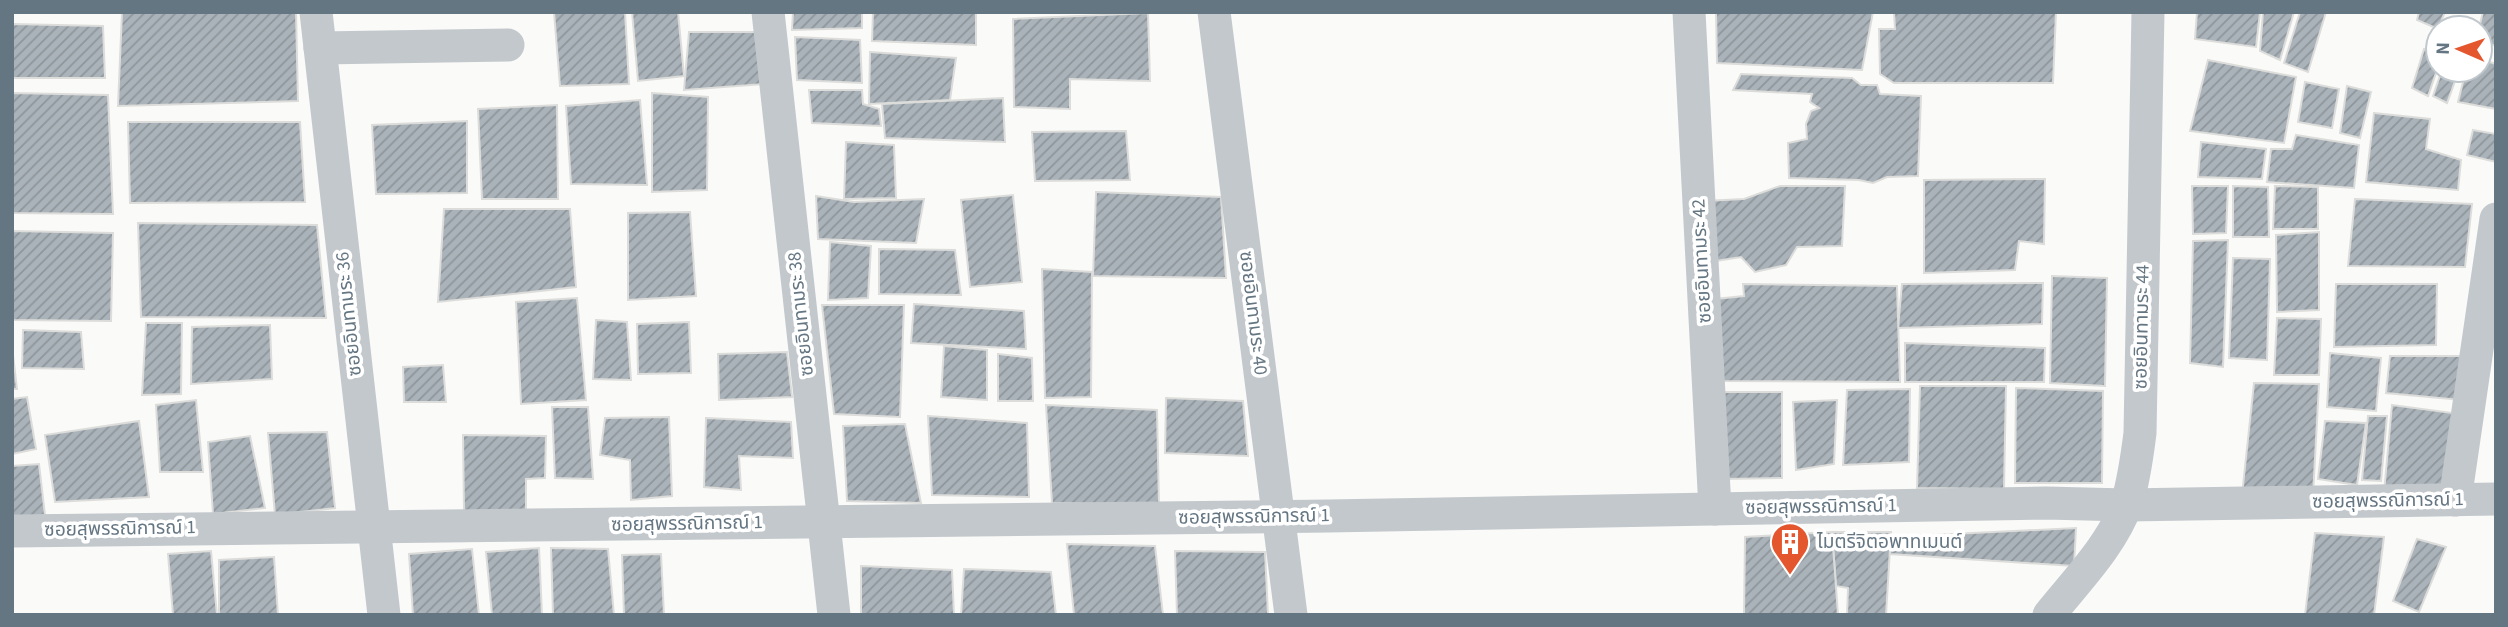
<svg xmlns="http://www.w3.org/2000/svg" width="2508" height="627" viewBox="0 0 2508 627" font-family="'Source Sans 3','Noto Sans Thai',sans-serif">
<style>
.building{fill:url(#building-hatch);stroke:#dcdcda;stroke-width:2}
.lines{fill:none;stroke-linecap:round;stroke-linejoin:round}
.minor{stroke:#c3c8cc;stroke-width:33}
.labels{text-anchor:middle;dominant-baseline:central;stroke-width:7;stroke-linejoin:round;paint-order:stroke}
.street-label{font-size:19px;fill:#657683;stroke:#fff}
.poi-label{font-size:19px;fill:#657683;stroke:#fff;text-anchor:start}
</style>
<defs>
<pattern id="building-hatch" width="6" height="6" patternUnits="userSpaceOnUse" patternTransform="scale(1.75)"><rect width="6" height="6" fill="#aab3b9"/><path d="M-1 1l2-2M0 6l6-6M5 7l2-2" fill="none" stroke="#8e969c"/></pattern>
</defs>
<rect width="100%" height="100%" fill="#fafaf8"/>
<g class="building">
<polygon points="122,12 296,12 298,101 118,106"/>
<polygon points="554,12 625,12 629,84 560,86"/>
<polygon points="632,12 678,12 684,76 638,81"/>
<polygon points="793,12 862,12 862,28 792,30"/>
<polygon points="873,12 976,12 976,45 872,41"/>
<polygon points="1716,12 1873,12 1862,70 1717,63"/>
<polygon points="1894,12 2056,12 2053,83 1894,83 1880,74 1879,29 1895,29"/>
<polygon points="2197,12 2260,12 2256,47 2195,39"/>
<polygon points="2263,12 2294,12 2280,60 2260,51"/>
<polygon points="2300,12 2326,12 2308,72 2284,63"/>
<polygon points="2419,12 2445,12 2438,29 2417,20"/>
<polygon points="2483,12 2496,12 2496,46 2480,41 2479,28"/>
<polygon points="1148,13 1150,81 1070,79 1070,109 1014,107 1013,19"/>
<polygon points="12,24 103,26 105,78 12,78"/>
<polygon points="689,32 763,32 765,84 684,90"/>
<polygon points="795,37 860,40 862,83 797,80"/>
<polygon points="2424,49 2438,54 2438,67 2428,96 2412,88"/>
<polygon points="870,52 956,58 950,100 869,104"/>
<polygon points="2480,59 2496,64 2496,109 2458,102 2466,70 2480,70"/>
<polygon points="2208,60 2296,77 2284,143 2190,131"/>
<polygon points="2442,70 2459,70 2447,103 2433,96"/>
<polygon points="1741,74 1852,78 1861,85 1877,85 1880,94 1921,96 1918,176 1887,177 1873,183 1859,180 1789,178 1788,143 1807,139 1806,124 1811,111 1819,108 1810,102 1812,94 1733,90"/>
<polygon points="2305,82 2339,89 2332,128 2298,122"/>
<polygon points="2347,86 2371,92 2360,138 2340,133"/>
<polygon points="809,90 862,90 863,104 879,109 881,126 812,123"/>
<polygon points="12,93 108,95 113,214 12,213"/>
<polygon points="652,93 708,97 707,190 652,192"/>
<polygon points="1003,98 1005,142 885,138 882,104"/>
<polygon points="640,100 647,185 571,184 566,106"/>
<polygon points="557,105 558,199 482,199 478,109"/>
<polygon points="2374,113 2430,119 2426,149 2461,160 2458,190 2366,182"/>
<polygon points="467,121 467,193 376,194 372,125"/>
<polygon points="128,122 300,122 305,202 130,203"/>
<polygon points="2473,130 2496,134 2496,162 2467,155"/>
<polygon points="1126,131 1130,180 1035,181 1032,132"/>
<polygon points="2296,135 2359,145 2354,188 2267,182 2271,149 2292,149"/>
<polygon points="846,142 894,145 896,198 844,199"/>
<polygon points="2201,142 2266,149 2262,179 2198,177"/>
<polygon points="2045,179 2044,244 2019,241 2015,270 1924,273 1924,180"/>
<polygon points="1780,186 1845,186 1842,246 1797,247 1786,265 1755,272 1741,257 1709,262 1704,201 1744,199"/>
<polygon points="2192,186 2228,186 2226,233 2193,234"/>
<polygon points="2233,186 2268,187 2269,237 2233,237"/>
<polygon points="2275,186 2318,187 2318,229 2273,229"/>
<polygon points="1096,192 1221,197 1226,278 1093,276"/>
<polygon points="1013,195 1022,282 970,287 961,200"/>
<polygon points="816,196 854,202 924,199 916,243 818,239"/>
<polygon points="2355,199 2472,204 2465,267 2348,266"/>
<polygon points="444,209 570,209 576,287 438,302"/>
<polygon points="690,212 696,296 628,300 628,213"/>
<polygon points="138,223 317,225 326,318 141,317"/>
<polygon points="12,231 113,233 111,321 12,320"/>
<polygon points="2319,232 2319,310 2277,312 2276,235"/>
<polygon points="2228,240 2223,367 2190,363 2193,241"/>
<polygon points="830,242 871,246 868,298 828,300"/>
<polygon points="879,249 955,250 961,295 879,294"/>
<polygon points="2233,258 2270,259 2267,360 2229,358"/>
<polygon points="1042,269 1092,272 1091,397 1045,398"/>
<polygon points="2052,276 2107,278 2105,386 2050,383"/>
<polygon points="2043,283 2042,324 1898,328 1902,284"/>
<polygon points="1743,284 1897,286 1900,382 1721,381 1715,299 1744,296"/>
<polygon points="2336,284 2437,284 2436,345 2334,347"/>
<polygon points="577,298 586,400 521,404 516,302"/>
<polygon points="914,304 1024,311 1026,349 911,343"/>
<polygon points="822,305 904,305 900,417 834,414"/>
<polygon points="2277,318 2321,319 2319,375 2274,375"/>
<polygon points="596,320 627,322 631,380 593,379"/>
<polygon points="689,322 691,373 638,374 637,324"/>
<polygon points="146,323 182,323 181,394 142,395"/>
<polygon points="270,325 272,379 191,384 192,327"/>
<polygon points="23,330 81,332 84,369 22,368"/>
<polygon points="1905,343 2045,348 2044,382 1905,382"/>
<polygon points="12,346 17,389 12,389"/>
<polygon points="944,346 987,350 987,400 941,397"/>
<polygon points="787,352 792,397 719,400 718,354"/>
<polygon points="2330,353 2381,358 2376,411 2327,407"/>
<polygon points="998,354 1032,358 1033,401 998,401"/>
<polygon points="2390,356 2464,356 2461,400 2386,393"/>
<polygon points="443,365 446,402 404,402 403,367"/>
<polygon points="2254,383 2319,384 2313,495 2242,495"/>
<polygon points="1920,386 2006,386 2004,489 1917,488"/>
<polygon points="2016,388 2103,391 2102,483 2015,483"/>
<polygon points="1910,389 1909,462 1843,465 1847,390"/>
<polygon points="1724,392 1782,392 1782,478 1727,479"/>
<polygon points="27,397 36,449 12,454 12,399"/>
<polygon points="1166,398 1243,401 1248,456 1165,453"/>
<polygon points="196,400 203,472 160,472 156,405"/>
<polygon points="1837,400 1834,464 1796,470 1793,402"/>
<polygon points="1046,405 1157,410 1159,505 1052,503"/>
<polygon points="2392,405 2460,414 2447,491 2384,493"/>
<polygon points="552,407 588,407 593,479 555,478"/>
<polygon points="928,416 1027,423 1029,497 932,495"/>
<polygon points="2368,416 2387,416 2381,481 2362,480"/>
<polygon points="669,417 672,496 631,500 630,460 600,455 605,418"/>
<polygon points="706,418 791,422 793,458 739,456 741,490 704,487"/>
<polygon points="139,421 149,497 55,502 45,435"/>
<polygon points="2325,421 2366,423 2357,485 2318,479"/>
<polygon points="905,424 921,503 847,501 843,426"/>
<polygon points="327,432 335,508 275,515 268,433"/>
<polygon points="463,435 546,436 545,478 526,479 526,515 464,511"/>
<polygon points="250,436 265,508 213,514 208,442"/>
<polygon points="39,464 45,515 12,519 12,466"/>
<polygon points="2076,528 2074,566 1890,554 1891,537"/>
<polygon points="1832,532 1891,532 1886,615 1847,615 1848,588 1836,586"/>
<polygon points="1832,532 1838,615 1744,615 1745,537"/>
<polygon points="2315,533 2384,537 2374,615 2305,615"/>
<polygon points="2417,539 2446,547 2419,612 2393,601"/>
<polygon points="1067,544 1155,546 1163,615 1074,615"/>
<polygon points="539,548 542,615 492,615 486,552"/>
<polygon points="551,548 608,549 614,615 553,615"/>
<polygon points="472,549 479,615 413,615 409,554"/>
<polygon points="211,551 217,615 173,615 168,554"/>
<polygon points="1175,551 1265,552 1268,615 1177,615"/>
<polygon points="661,554 664,615 624,615 622,555"/>
<polygon points="274,557 278,615 219,615 219,560"/>
<polygon points="861,566 952,570 954,615 861,615"/>
<polygon points="964,569 1051,572 1056,615 961,615"/>
</g>
<g class="lines">
<g class="minor">
<polyline points="316,12 384,615"/>
<polyline points="768,12 834,615"/>
<polyline points="1214,12 1291,615"/>
<polyline points="1689,12 1715,509"/>
<polyline points="320,48 508,45"/>
<polyline points="2455,500 2496,219"/>
<polyline points="12,531 1328,516 2046,503 2126,505 2496,499"/>
<path d="M 2049,615 C 2077,580 2112,545 2127,503 C 2134,480 2137,457 2140,433 L 2148,12"/>
</g>
</g>
<defs>
<g id="building-pin" transform="scale(2.0125)"><path d="M0 17L-7.5 6A9.5 9.5 0 1 1 7.5 6Z" fill="#e4572e" stroke="#fff"/><path d="M-4-6H4V6H1V3H-1V6H-4ZM-2.5-4.3h1.7v1.8h-1.7ZM.8-4.3h1.7v1.8H.8ZM-2.5-1h1.7V.8h-1.7ZM.8-1h1.7V.8H.8Z" fill="#fff"/></g>
</defs>
<g fill-rule="evenodd">
<use href="#building-pin" x="1790" y="542"/>
</g>
<g class="labels">
<g class="street-label">
<text transform="translate(1702 261) rotate(-93)">ซอยอินทามระ 42</text>
<text transform="translate(1253 313) rotate(83)">ซอยอินทามระ 40</text>
<text transform="translate(349 314) rotate(-96)">ซอยอินทามระ 36</text>
<text transform="translate(801 314) rotate(-96)">ซอยอินทามระ 38</text>
<text transform="translate(2142 327) rotate(-89)">ซอยอินทามระ 44</text>
<text transform="translate(2388 501) rotate(-1)">ซอยสุพรรณิการณ์ 1</text>
<text transform="translate(1821 507) rotate(-1)">ซอยสุพรรณิการณ์ 1</text>
<text transform="translate(1254 517) rotate(-1)">ซอยสุพรรณิการณ์ 1</text>
<text transform="translate(687 524) rotate(-1)">ซอยสุพรรณิการณ์ 1</text>
<text transform="translate(120 529) rotate(-1)">ซอยสุพรรณิการณ์ 1</text>
</g>
<g class="poi-label">
<text x="1817" y="542">ไมตรีจิตอพาทเมนต์</text>
</g>
</g>
<rect width="2508" height="627" fill="none" stroke="#657683" stroke-width="28"/>
<g transform="translate(2459 49) rotate(272)"><circle r="33" fill="#ffffff" stroke="#c1c8cd" stroke-width="2"/>
<path d="M0-5L12 26L0 18L-12 26Z" fill="#e4572e"/>
<text y="-10" font-size="19" font-weight="bold" text-anchor="middle" fill="#657683">N</text>
</g>
</svg>
